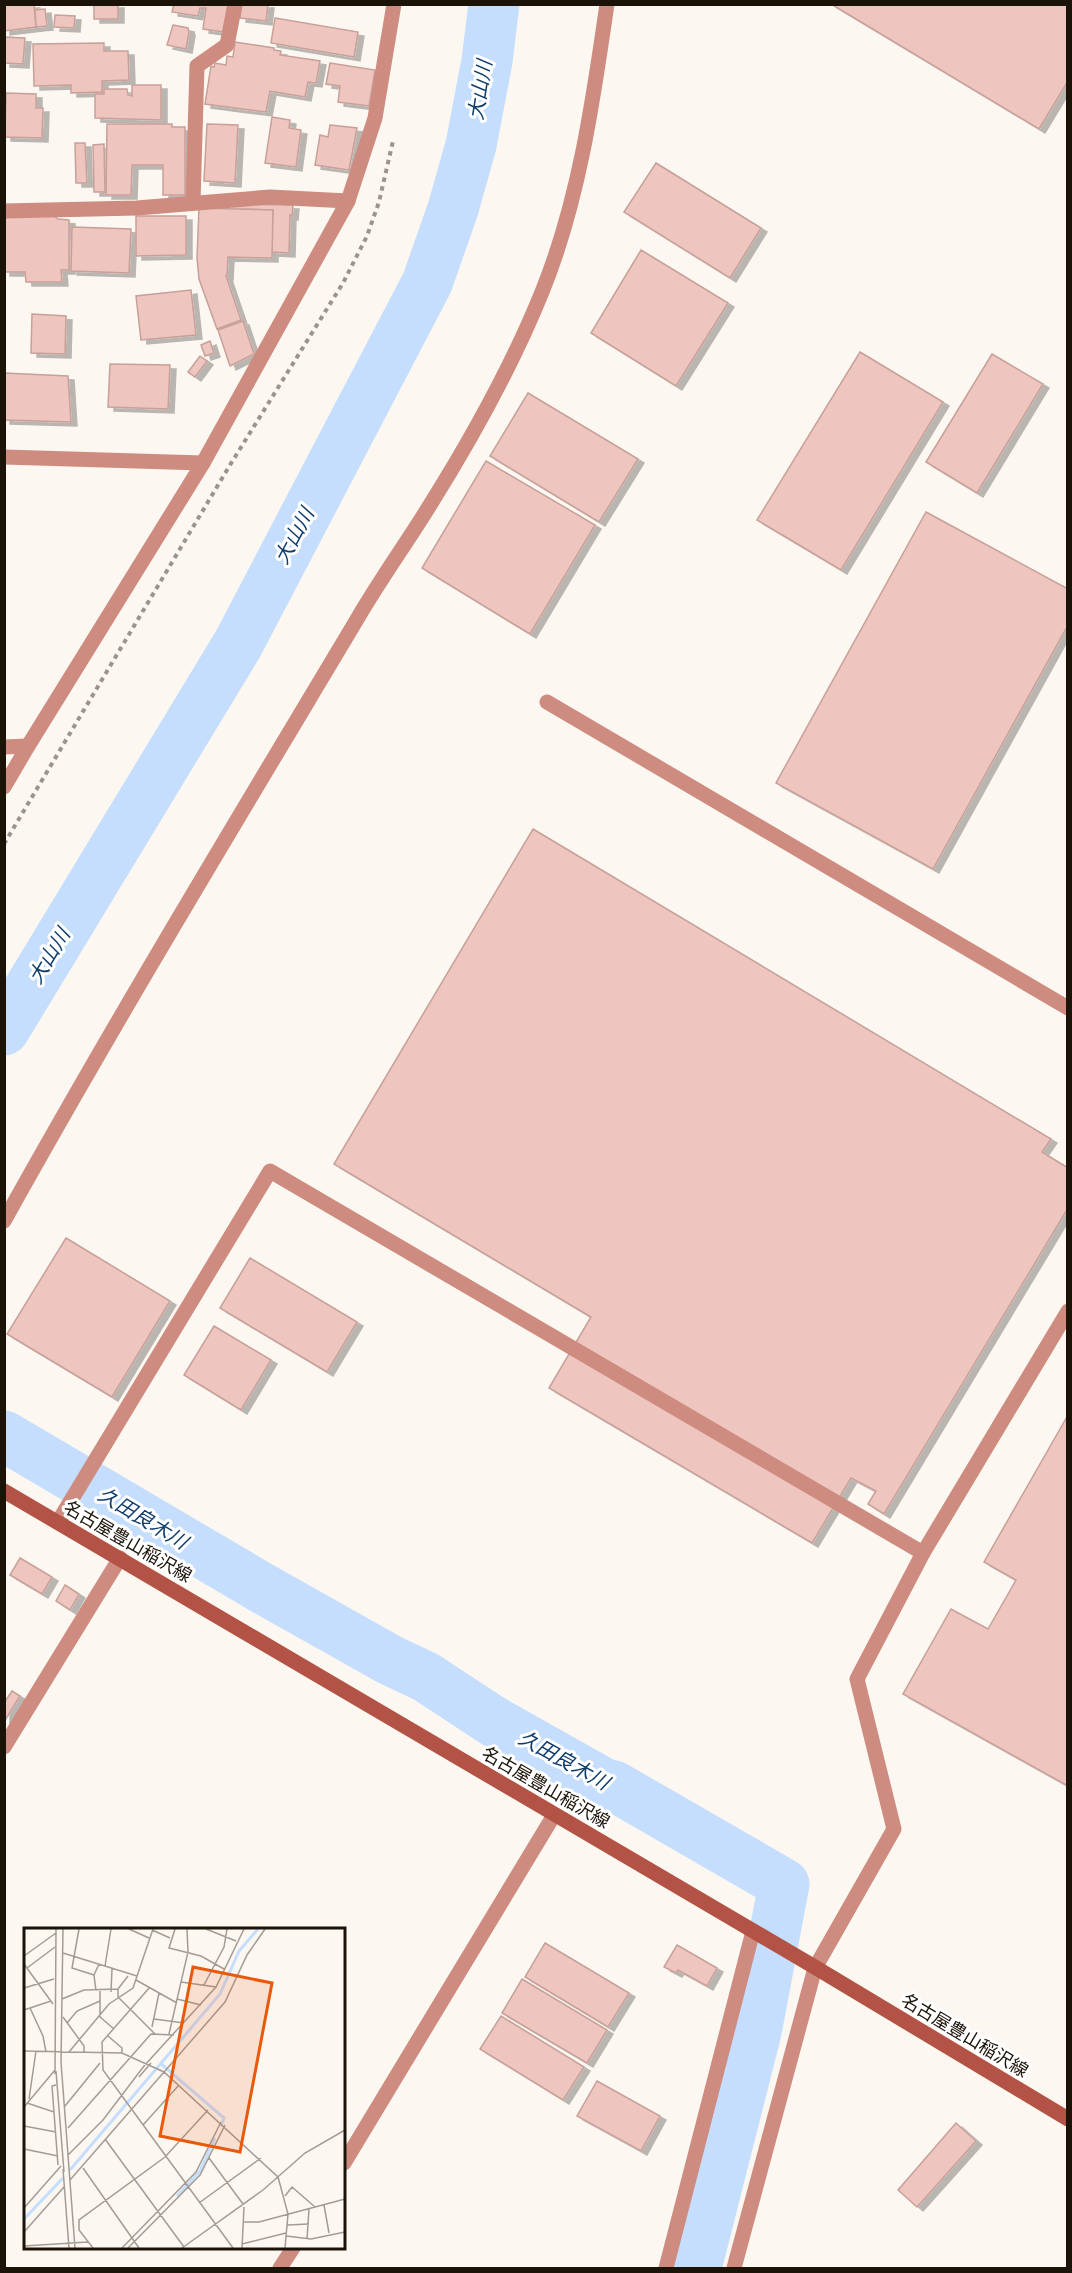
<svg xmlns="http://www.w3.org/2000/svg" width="1072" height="2273" viewBox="0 0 1072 2273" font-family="'PT Sans','Noto Sans JP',sans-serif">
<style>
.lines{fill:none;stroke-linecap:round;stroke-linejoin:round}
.river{stroke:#c5defe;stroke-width:51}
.building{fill:#efc6bf;stroke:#c7a099;stroke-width:1.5;filter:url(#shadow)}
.path{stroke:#9b948c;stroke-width:4;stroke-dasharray:4.5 4.5;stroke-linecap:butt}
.lane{stroke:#ce8b7f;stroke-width:15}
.street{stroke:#ce8b7f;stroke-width:15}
.secondary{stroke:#b35345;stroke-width:15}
.labels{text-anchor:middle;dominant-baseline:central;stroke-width:6;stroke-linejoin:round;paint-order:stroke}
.street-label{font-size:18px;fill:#1b1308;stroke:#fff}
.water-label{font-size:20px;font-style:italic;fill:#113d6c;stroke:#fff}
.inset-river{fill:none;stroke:#c5defe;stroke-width:3}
.inset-road{fill:none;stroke:#a29c94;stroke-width:1.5}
.view{fill:#e8590c;fill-opacity:0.15;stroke:#e8590c;stroke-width:3}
.inset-edge{fill:none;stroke:#1b1308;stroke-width:3}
</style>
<defs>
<filter id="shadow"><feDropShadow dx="6" dy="4" stdDeviation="0" flood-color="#0004"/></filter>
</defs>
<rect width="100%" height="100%" fill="#fcf7f1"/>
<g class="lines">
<g class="river">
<polyline points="4,1030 238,644 427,283 453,209 471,145 487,61 494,4"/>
<polyline points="4,1436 262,1588 390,1660 426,1677 493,1721 603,1783 614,1786 784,1884 756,2032 696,2268"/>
</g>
</g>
<g class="building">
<polygon points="4,4 34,4 36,27 4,31"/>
<rect x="94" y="4" width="24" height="15"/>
<polygon points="174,4 228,4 224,32 203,29 206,8 200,8 198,16 172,12"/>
<polygon points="242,4 268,4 266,21 240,18"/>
<polygon points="831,4 1068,4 1068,81 1039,129"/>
<polygon points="45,9 47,26 36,27 35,10"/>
<polygon points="55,15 75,16 74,28 54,27"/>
<polygon points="275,18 358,32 354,57 271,43"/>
<polygon points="173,25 188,28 189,32 186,49 167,45"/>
<polygon points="4,37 25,38 23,64 4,63"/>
<polygon points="235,42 274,48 274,50 281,51 280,55 320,61 316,83 308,82 305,97 270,91 266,112 205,104 211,66 214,67 215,63 226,65 227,56 233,57"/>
<polygon points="104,43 104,51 128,51 129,80 102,81 102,92 71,93 71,85 34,86 33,44"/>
<polygon points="330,63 375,70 369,106 338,102 340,86 326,84"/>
<polygon points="132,85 161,85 161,120 95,118 95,94 104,94 104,89 127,89 128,95 132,96"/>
<polygon points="6,93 36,94 36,108 43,108 42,138 5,137"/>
<polygon points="272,117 290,120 289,128 301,130 296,167 265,163"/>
<polygon points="107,124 172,124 172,127 185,127 185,195 163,195 163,165 132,165 131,195 106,195"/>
<polygon points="207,124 238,125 235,183 204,181"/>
<polygon points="330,125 357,128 349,170 315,165 320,135 328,137"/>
<polygon points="75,143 85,143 87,183 76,183"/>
<polygon points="104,144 105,192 94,192 93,145"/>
<polygon points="656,163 761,228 730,278 624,212"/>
<polygon points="234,204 293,205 292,216 290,215 289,253 271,252 273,210 234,209"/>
<polygon points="199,208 273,210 272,258 228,257 227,276 226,276 241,320 217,329 199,279 197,258"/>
<polygon points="54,216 58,219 69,220 69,270 61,270 62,282 26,282 25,272 4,272 4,217"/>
<polygon points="136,216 186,216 186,255 136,256"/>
<polygon points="72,227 131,229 129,273 71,271"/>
<polygon points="641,250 728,303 676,386 591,333"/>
<polygon points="191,290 196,335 141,340 136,296"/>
<polygon points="32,314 66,316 65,354 31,353"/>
<polygon points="243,321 254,354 230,366 218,330"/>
<polygon points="210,341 214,353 205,356 201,345"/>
<polygon points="860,352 943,402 841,570 757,520"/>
<polygon points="992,354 1043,384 977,493 926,462"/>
<polygon points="200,356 207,361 195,377 188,372"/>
<polygon points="110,364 170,365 168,409 108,407"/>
<polygon points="4,373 68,376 71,422 4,420"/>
<polygon points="528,393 638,459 599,522 490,456"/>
<polygon points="486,461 595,525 530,634 422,568"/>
<polygon points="926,512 1068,589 1068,625 933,869 776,783"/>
<polygon points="533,829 1051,1139 1042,1152 1068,1168 1068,1208 884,1514 868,1504 876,1491 851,1478 812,1543 549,1388 591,1317 334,1164"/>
<polygon points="66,1238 170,1301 112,1397 7,1334"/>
<polygon points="250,1258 357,1322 327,1372 220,1308"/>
<polygon points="214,1326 271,1360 241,1410 184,1375"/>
<polygon points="1068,1415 1068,1786 903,1694 951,1609 988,1629 1016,1580 984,1562"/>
<polygon points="20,1558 52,1577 42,1594 10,1575"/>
<polygon points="65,1585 79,1594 70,1610 56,1601"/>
<polygon points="12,1691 20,1696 4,1722 4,1703"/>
<polygon points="545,1943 629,1993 608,2027 525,1977"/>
<polygon points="677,1945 717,1968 707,1986 678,1970 676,1973 664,1967"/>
<polygon points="522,1979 607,2030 587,2063 502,2013"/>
<polygon points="501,2016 584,2067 563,2100 480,2049"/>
<polygon points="597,2081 660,2116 641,2151 577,2116"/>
<polygon points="956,2123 976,2141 917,2207 898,2190"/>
</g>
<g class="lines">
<polyline class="path" points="4,844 230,465 343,283 367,236 379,202 393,141"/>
<g class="lane">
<polyline points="547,702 1068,1008"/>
<polyline points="58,1522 270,1171 923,1553"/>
<polyline points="815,1968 894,1829 857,1679 923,1553 1068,1311"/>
</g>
<g class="street">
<polyline points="193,202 197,66 227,45 235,4"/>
<polyline points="4,211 137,208 270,197 348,201"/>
<polyline points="4,457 203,463"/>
<polyline points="4,747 28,746"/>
<polyline points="4,787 28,746 203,463 348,201 375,118 394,4"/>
<path d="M 4,1221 C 117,1018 237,820 356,621 C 379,581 406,544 430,505 C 472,438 512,366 542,292 C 579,201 593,101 607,4"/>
<polyline points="4,1747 120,1558"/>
<polyline points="344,2163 554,1815"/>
<polyline points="280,2268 293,2248"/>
<polyline points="666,2268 753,1931"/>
<polyline points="734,2268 815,1968"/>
</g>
<polyline class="secondary" points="4,1491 813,1966 1068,2119"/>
</g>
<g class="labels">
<g class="street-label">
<text transform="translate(128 1541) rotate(30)">名古屋豊山稲沢線</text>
<text transform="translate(546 1787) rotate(30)">名古屋豊山稲沢線</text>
<text transform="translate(965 2035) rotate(31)">名古屋豊山稲沢線</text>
</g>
<g class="water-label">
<text transform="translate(480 90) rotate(-81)">大山川</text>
<text transform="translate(294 536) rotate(-62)">大山川</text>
<text transform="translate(49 956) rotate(-59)">大山川</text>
<text transform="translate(143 1518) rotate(31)">久田良木川</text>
<text transform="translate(564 1760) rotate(29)">久田良木川</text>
</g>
</g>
<g transform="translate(24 1928)">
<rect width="321" height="321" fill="#fcf7f1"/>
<path class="inset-river" d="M 136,135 L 200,190 L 197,198M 46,242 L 196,66 L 215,23 L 234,1M 153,268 L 176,243 L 191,210M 0,291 L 39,250"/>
<path class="inset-road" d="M 39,1 L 37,134 L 51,320M 55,1 L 48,40 L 70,47M 105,1 L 125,10M 151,1 L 145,20 L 177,28 L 200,41M 182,1 L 212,13M 128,2 L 146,10M 39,25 L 113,48M 0,28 L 32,5M 0,36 L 29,76M 81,38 L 87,1M 3,40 L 31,19M 112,52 L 153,75M 157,54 L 192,59M 180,57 L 200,19 L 203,1M 126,59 L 78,114 L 79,142 L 209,320M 0,60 L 30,51M 94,61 L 94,69 L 131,106M 72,63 L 70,47 L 75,36M 76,63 L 76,89 L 90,101M 87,64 L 88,41M 38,71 L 60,62 L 94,61 L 104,48M 153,71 L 177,77M 6,80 L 19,108 L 22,124M 0,82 L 27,73M 39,89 L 60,118 L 60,124M 130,91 L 160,95M 43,95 L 53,83 L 76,73M 128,99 L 135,65M 145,106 L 164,24 L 163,1M 84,108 L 98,120 L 98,125M 0,123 L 98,125 L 140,144 L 254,249 L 264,286 L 261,320M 45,124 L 85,76 L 109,60 L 129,1M 32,143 L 40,244M 31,146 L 32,1M 115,149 L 127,135M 32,157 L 28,158 L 34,237M 5,171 L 12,123M 3,175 L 30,184M 41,178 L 76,135M 0,179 L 31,142M 119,197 L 155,157M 0,198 L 32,204M 44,200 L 127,106 L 150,107M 81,211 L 160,319M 0,221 L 34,228M 44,227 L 79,192 L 120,138 L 192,59 L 220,1M 185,230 L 219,276M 59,240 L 115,320M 39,241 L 45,320M 46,252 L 201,74 L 223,27 L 241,1M 261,268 L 268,259 L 291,279M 175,275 L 237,230M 300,277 L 305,305M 0,280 L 37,238M 220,294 L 235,294 L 321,271M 263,297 L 285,296M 0,304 L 40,259M 262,308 L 287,311 L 321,304M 283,311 L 285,281M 218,316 L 262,305M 0,318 L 64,314M 69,320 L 55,302 L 55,292 L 141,229 L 184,182M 98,320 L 172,244 L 197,194M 104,320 L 176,247 L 201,197M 158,320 L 239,262 L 281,225 L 321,202M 218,320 L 220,279"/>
<path class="view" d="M 169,39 L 248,55 L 216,224 L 136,208 Z"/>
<rect width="321" height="321" class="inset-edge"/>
</g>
<rect width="1072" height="2273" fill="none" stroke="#1b1308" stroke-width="12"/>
</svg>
